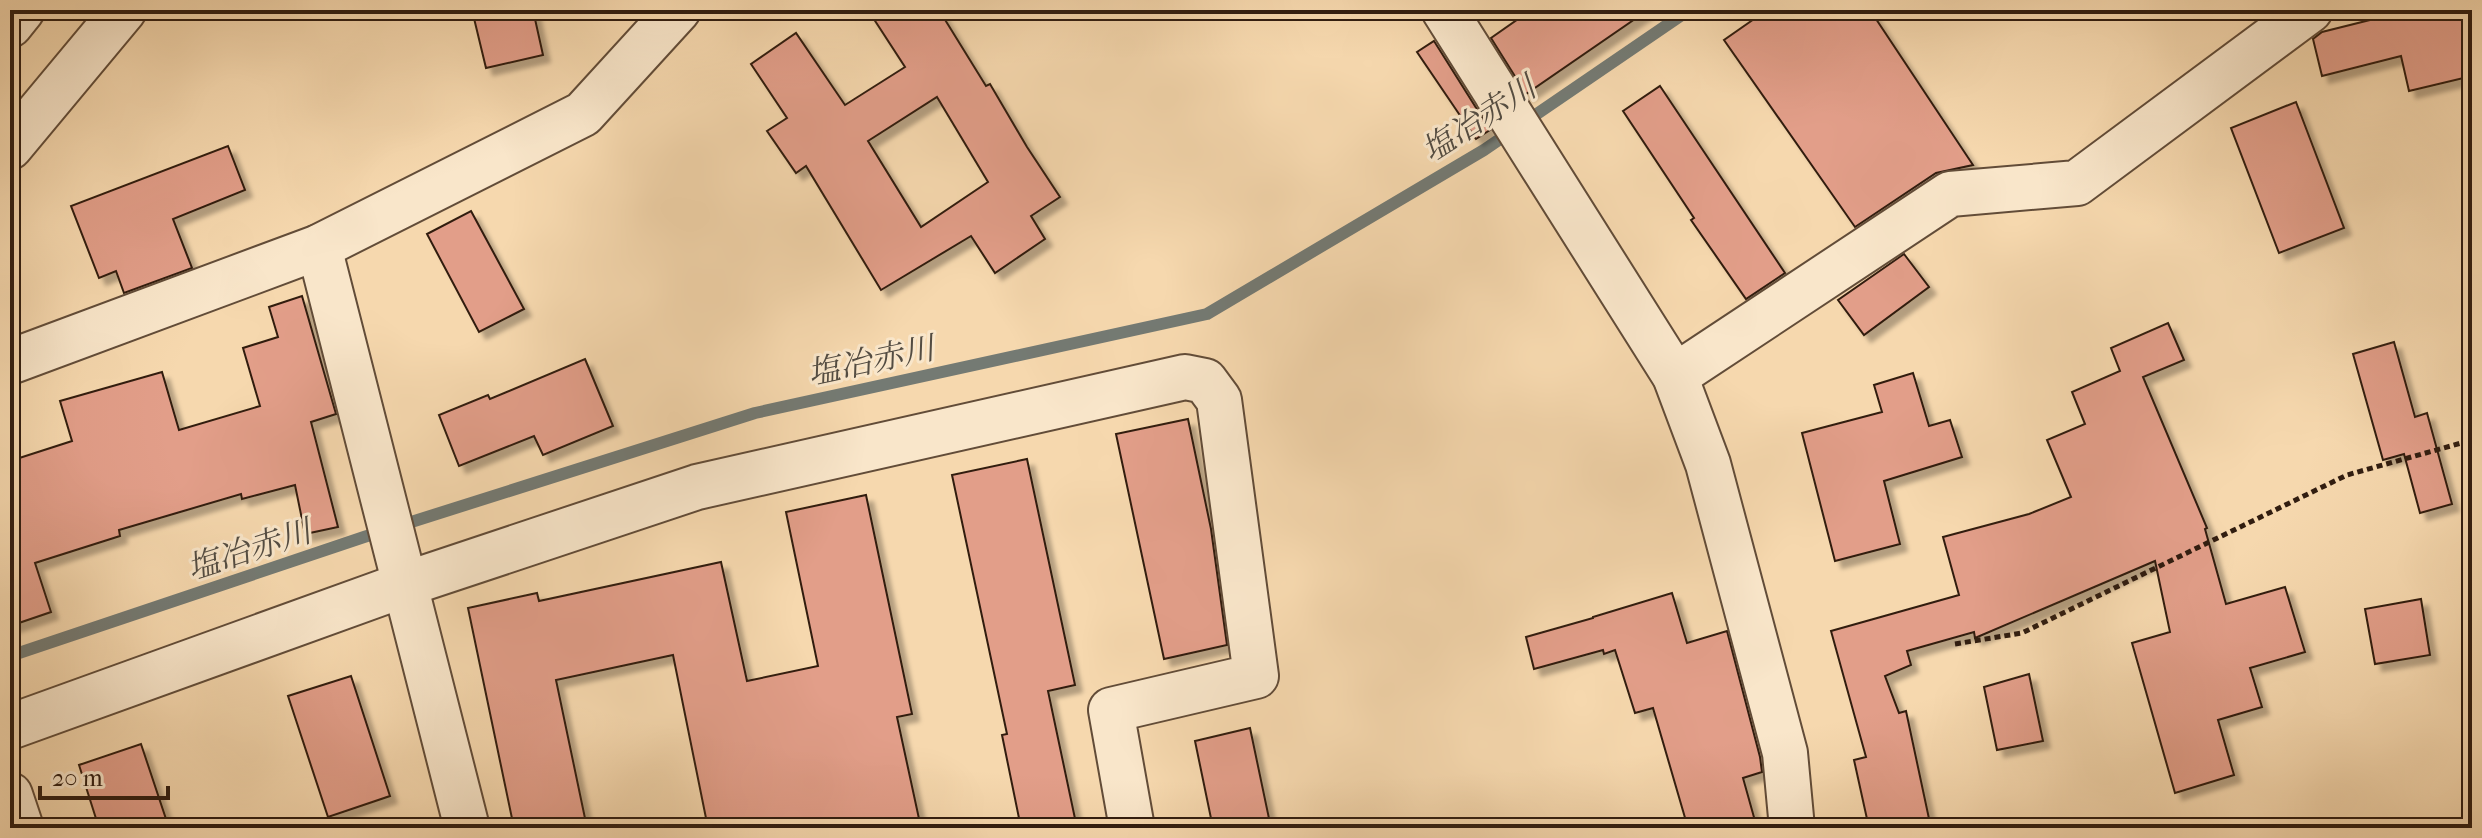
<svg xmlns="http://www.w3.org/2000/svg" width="2482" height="838" viewBox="0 0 2482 838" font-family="'IM FELL French Canon','Noto Serif JP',serif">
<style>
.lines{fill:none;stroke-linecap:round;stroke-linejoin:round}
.stream{stroke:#747a73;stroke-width:12}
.building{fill:#e29e89;stroke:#311d10;stroke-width:2;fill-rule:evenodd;filter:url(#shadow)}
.street-casing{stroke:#624c38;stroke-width:48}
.path{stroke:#311d10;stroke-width:5;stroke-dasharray:6 4;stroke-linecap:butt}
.street{stroke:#f9e6ca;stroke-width:44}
.labels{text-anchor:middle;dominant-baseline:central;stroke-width:6;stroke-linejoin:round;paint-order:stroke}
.water-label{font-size:32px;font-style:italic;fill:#534c42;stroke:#f9e6ca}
</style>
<defs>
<filter id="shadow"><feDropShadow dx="7" dy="7" stdDeviation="2" flood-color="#0004"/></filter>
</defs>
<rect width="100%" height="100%" fill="#f6d8ae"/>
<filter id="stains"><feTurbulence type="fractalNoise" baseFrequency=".0025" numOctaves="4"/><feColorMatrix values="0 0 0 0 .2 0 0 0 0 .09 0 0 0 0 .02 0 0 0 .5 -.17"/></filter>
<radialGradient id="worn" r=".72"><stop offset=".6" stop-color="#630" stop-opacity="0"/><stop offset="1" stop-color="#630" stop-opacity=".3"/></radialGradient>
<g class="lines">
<polyline class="stream" points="10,656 364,537 755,413 1207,314 1484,150 1689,10"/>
</g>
<g class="building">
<polygon points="472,10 533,10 543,55 486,68"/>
<path d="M 868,10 L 939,10 L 986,86 L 990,84 L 1027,147 L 1060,197 L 1031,216 L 1045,239 L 995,273 L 971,236 L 881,290 L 806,166 L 796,173 L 767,131 L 787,118 L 751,64 L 796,33 L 845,105 L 905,67 ZM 937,97 L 988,182 L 921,227 L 868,141 Z"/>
<polygon points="1531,10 1648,10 1526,94 1491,38"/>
<polygon points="1767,10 1870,10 1973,165 1936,173 1855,227 1724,40"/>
<polygon points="2410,10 2472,10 2472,76 2409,91 2401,56 2322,76 2313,39 2322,32"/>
<polygon points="1434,41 1490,130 1476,139 1417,52"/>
<polygon points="1660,86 1785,273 1746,299 1691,220 1694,218 1623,111"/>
<polygon points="2296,102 2344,228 2279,253 2231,128"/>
<polygon points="228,146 245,190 173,219 192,268 124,293 116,271 99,278 71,206"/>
<polygon points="471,211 524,309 479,332 427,234"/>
<polygon points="1904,254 1929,287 1864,335 1838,300"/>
<polygon points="302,296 336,414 311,422 338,527 305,534 295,485 242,499 241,494 119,530 120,536 35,563 51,612 10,626 10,461 72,441 60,401 162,372 179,430 260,406 243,348 278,337 269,307"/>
<polygon points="2168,323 2184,360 2143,377 2207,528 2205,529 2226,604 2285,587 2305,652 2250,668 2262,707 2218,720 2234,775 2175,793 2132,643 2170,632 2155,561 1975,638 1974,632 1907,651 1911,665 1885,676 1899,713 1906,711 1931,828 1869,828 1854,760 1866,757 1831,631 1959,595 1943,537 2029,514 2071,497 2047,440 2085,424 2072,392 2120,371 2111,348"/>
<polygon points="2394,342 2415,417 2427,413 2452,504 2420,513 2404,454 2383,460 2353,354"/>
<polygon points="585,359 613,426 543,455 534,436 459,466 439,415 488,395 490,399"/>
<polygon points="1913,373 1929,426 1950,420 1962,457 1884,481 1900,544 1835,561 1802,433 1882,412 1874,385"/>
<polygon points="1188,419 1211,529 1227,645 1164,659 1116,434"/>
<polygon points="1027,459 1075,685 1048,691 1077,828 1021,828 1002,735 1007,734 952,475"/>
<polygon points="866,495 912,714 897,717 921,828 708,828 673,655 556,680 586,823 561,828 514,828 468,608 537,593 539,601 721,562 747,681 818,666 786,512"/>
<polygon points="1672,593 1687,643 1727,631 1760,757 1762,772 1743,778 1757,828 1688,828 1653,708 1635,713 1615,650 1604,654 1603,650 1534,669 1526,637 1593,618 1593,617"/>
<polygon points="2421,599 2430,655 2375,664 2365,609"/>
<polygon points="2029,674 2043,741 1997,750 1984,687"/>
<polygon points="351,676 390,796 328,817 288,696"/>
<polygon points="1250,728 1271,828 1213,828 1195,741"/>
<polygon points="141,744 169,828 99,828 79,765"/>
</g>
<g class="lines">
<g class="street-casing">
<g id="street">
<polyline points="1444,10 1675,376 1708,464 1785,753 1792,828"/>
<polyline points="10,25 22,10"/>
<polyline points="10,147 124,10"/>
<polyline points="319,247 467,828"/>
<polyline points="10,362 319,247 583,114 678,10"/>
<polyline points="1675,376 1950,194 2077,183 2310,10"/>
<polyline points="10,727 406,584 697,487 1185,377 1205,381 1219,400 1256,676 1111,710 1132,828"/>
<polyline points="10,795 21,828"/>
</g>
</g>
<polyline class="path" points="1955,644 2022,633 2347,475 2472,440"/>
<use href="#street" class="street"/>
</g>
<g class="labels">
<g class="water-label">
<text transform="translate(1479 119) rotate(-33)">塩冶赤川</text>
<text transform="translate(871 361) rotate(-12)">塩冶赤川</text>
<text transform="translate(249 550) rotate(-18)">塩冶赤川</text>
</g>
</g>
<rect width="2482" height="838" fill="none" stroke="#f6d8ae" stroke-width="40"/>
<rect x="12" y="12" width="2458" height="814" fill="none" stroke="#311d10" stroke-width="4"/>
<rect x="20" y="20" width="2442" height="798" fill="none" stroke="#311d10" stroke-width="2"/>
<path d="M40 786v12h128v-12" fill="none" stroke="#311d10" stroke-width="4"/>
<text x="52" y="786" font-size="24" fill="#311d10" stroke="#f9e6ca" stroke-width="6" paint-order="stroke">20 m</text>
<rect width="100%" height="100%" filter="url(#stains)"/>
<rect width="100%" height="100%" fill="url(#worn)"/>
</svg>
